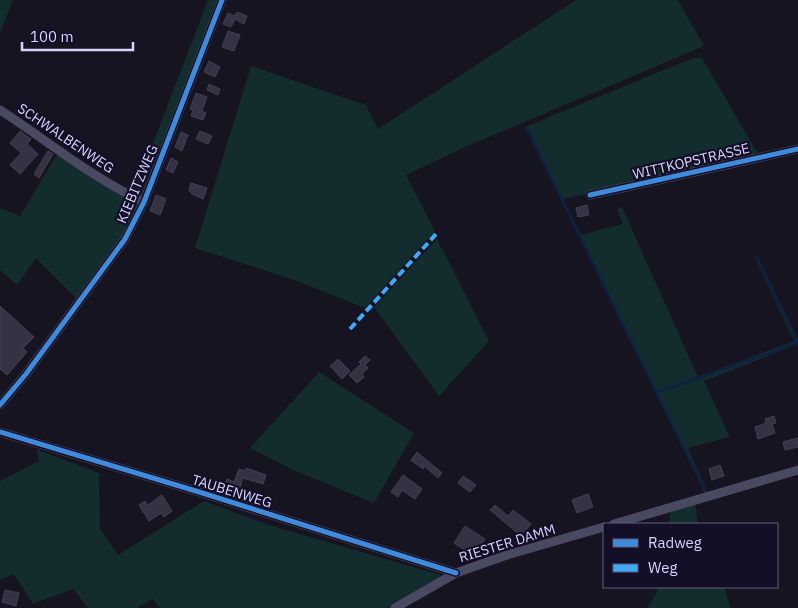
<svg xmlns="http://www.w3.org/2000/svg" width="798" height="608" viewBox="0 0 798 608" font-family="'IBM Plex Sans',sans-serif">
<style>
.green{fill:#132c2d}
.lines{fill:none;stroke-linecap:round;stroke-linejoin:round}
.stream{stroke:#0d2144;stroke-width:2.5}
.building{fill:#343243;stroke:#433f54}
.minor{stroke:#4a4962;stroke-width:9}
.quiet{stroke:#3fa9f5;stroke-width:4;stroke-dasharray:8 4;stroke-linecap:butt}
.cycleway-casing{stroke:#130f26;stroke-width:8}
.cycleway{stroke:#408adc;stroke-width:5}
.labels{text-anchor:middle;dominant-baseline:central;stroke-width:4.5;stroke-linejoin:round;paint-order:stroke}
.street-label{font-size:14px;fill:#d9d4ff;stroke:#130f26}
</style>
<rect width="100%" height="100%" fill="#161421"/>
<g class="green">
<polygon points="0,0 13,0 0,33"/>
<polygon points="208,0 220,0 144,198 126,187 140,177"/>
<polygon points="576,0 678,0 704,46 463,148 406,175 435,231 365,308 294,280 195,248 251,66 366,105 378,129"/>
<polygon points="693,58 702,58 758,154 563,199 581,235 623,224 617,209 622,207 698,377 794,341 755,258 758,257 798,339 798,344 704,381 730,437 688,448 708,493 704,492 525,127"/>
<polygon points="58,153 141,204 124,233 76,298 36,258 17,285 0,270 0,208 20,216"/>
<polygon points="437,239 489,341 439,396 374,307"/>
<polygon points="319,372 414,433 374,503 293,470 250,448"/>
<polygon points="36,449 99,473 100,529 118,555 204,501 269,525 444,576 389,608 160,608 153,599 137,608 88,608 73,589 33,604 14,574 0,580 0,481 39,461"/>
<polygon points="695,502 698,524 669,524 671,508"/>
<polygon points="659,587 725,587 730,608 648,608"/>
</g>
<g class="lines">
<g class="stream">
<polyline points="527,128 707,495"/>
<polyline points="658,392 798,343 757,259"/>
</g>
</g>
<g class="building">
<polygon points="237,12 247,16 244,24 235,19 231,27 223,24 228,13 235,16"/>
<polygon points="228,31 240,35 234,51 222,47"/>
<polygon points="209,61 220,67 215,77 204,72"/>
<polygon points="209,84 220,89 218,95 207,90"/>
<polygon points="196,93 207,97 202,111 206,113 203,120 191,116 193,110 190,109"/>
<polygon points="34,113 45,121 41,127 29,119"/>
<polygon points="20,131 31,139 27,144 38,154 20,174 10,165 21,153 10,143"/>
<polygon points="200,131 212,136 208,144 196,139"/>
<polygon points="181,132 188,135 182,151 175,147"/>
<polygon points="48,151 53,154 39,178 34,174"/>
<polygon points="171,158 178,162 173,173 166,170"/>
<polygon points="191,183 207,188 203,199 192,194 189,190"/>
<polygon points="156,195 166,199 160,215 150,211"/>
<polygon points="587,205 589,215 578,217 576,208"/>
<polygon points="0,306 34,337 23,348 27,352 7,375 0,369"/>
<polygon points="365,356 370,360 365,365 368,368 362,374 364,377 357,383 349,375 361,364 359,362"/>
<polygon points="338,359 350,371 342,379 330,366"/>
<polygon points="774,416 776,423 772,424 775,433 758,439 755,427 766,423 765,419"/>
<polygon points="797,438 798,447 785,450 783,442"/>
<polygon points="417,452 442,473 438,478 424,466 423,469 411,460"/>
<polygon points="720,465 724,476 712,480 709,469"/>
<polygon points="246,468 266,475 263,484 243,478 238,493 223,489 227,479 234,482 239,469 245,471"/>
<polygon points="403,475 422,489 415,499 402,490 398,497 391,492"/>
<polygon points="463,476 476,485 470,492 458,483"/>
<polygon points="588,494 593,507 577,513 572,500"/>
<polygon points="162,495 172,511 164,517 161,513 149,521 139,505 145,501 148,505"/>
<polygon points="495,505 508,516 513,510 531,524 521,536 490,510"/>
<polygon points="465,526 485,539 474,556 454,543"/>
<polygon points="5,590 19,593 16,606 2,602"/>
</g>
<g class="lines">
<g class="minor">
<path d="M 0,110 C 48,141 92,178 144,202"/>
<polyline points="590,195 798,149"/>
<polyline points="0,405 26,374 125,239 144,202 222,0"/>
<polyline points="0,432 196,491 456,573"/>
<polyline points="614,524 798,470"/>
<polyline points="395,608 456,573 507,555 604,527"/>
</g>
<polyline class="quiet" points="350,329 437,233"/>
<g class="cycleway-casing">
<g id="cycleway">
<polyline points="590,195 798,149"/>
<polyline points="0,405 26,374 125,239 144,202 222,0"/>
<polyline points="0,432 196,491 456,573"/>
</g>
</g>
<use href="#cycleway" class="cycleway"/>
</g>
<g class="labels">
<g class="street-label">
<text transform="translate(66 138) rotate(34)">SCHWALBENWEG</text>
<text transform="translate(691 161) rotate(-13)">WITTKOPSTRASSE</text>
<text transform="translate(137 184) rotate(-67)">KIEBITZWEG</text>
<text transform="translate(232 491) rotate(17)">TAUBENWEG</text>
<text transform="translate(507 543) rotate(-17)">RIESTER DAMM</text>
</g>
</g>
<rect x="603" y="523" width="175" height="65" fill="#130f26" stroke="#625e7d"/>
<rect x="613" y="539" width="25" height="8" fill="#408adc" stroke="#625e7d"/>
<text x="648" y="548" font-size="15" fill="#d9d4ff">Radweg</text>
<rect x="613" y="564" width="25" height="8" fill="#3fa9f5" stroke="#625e7d"/>
<text x="648" y="573" font-size="15" fill="#d9d4ff">Weg</text>
<path d="M22 42v8h111v-8" fill="none" stroke="#d9d4ff" stroke-width="2.5"/>
<text x="30" y="42" font-size="15" fill="#d9d4ff" stroke="#130f26" stroke-width="4" paint-order="stroke">100 m</text>
</svg>
